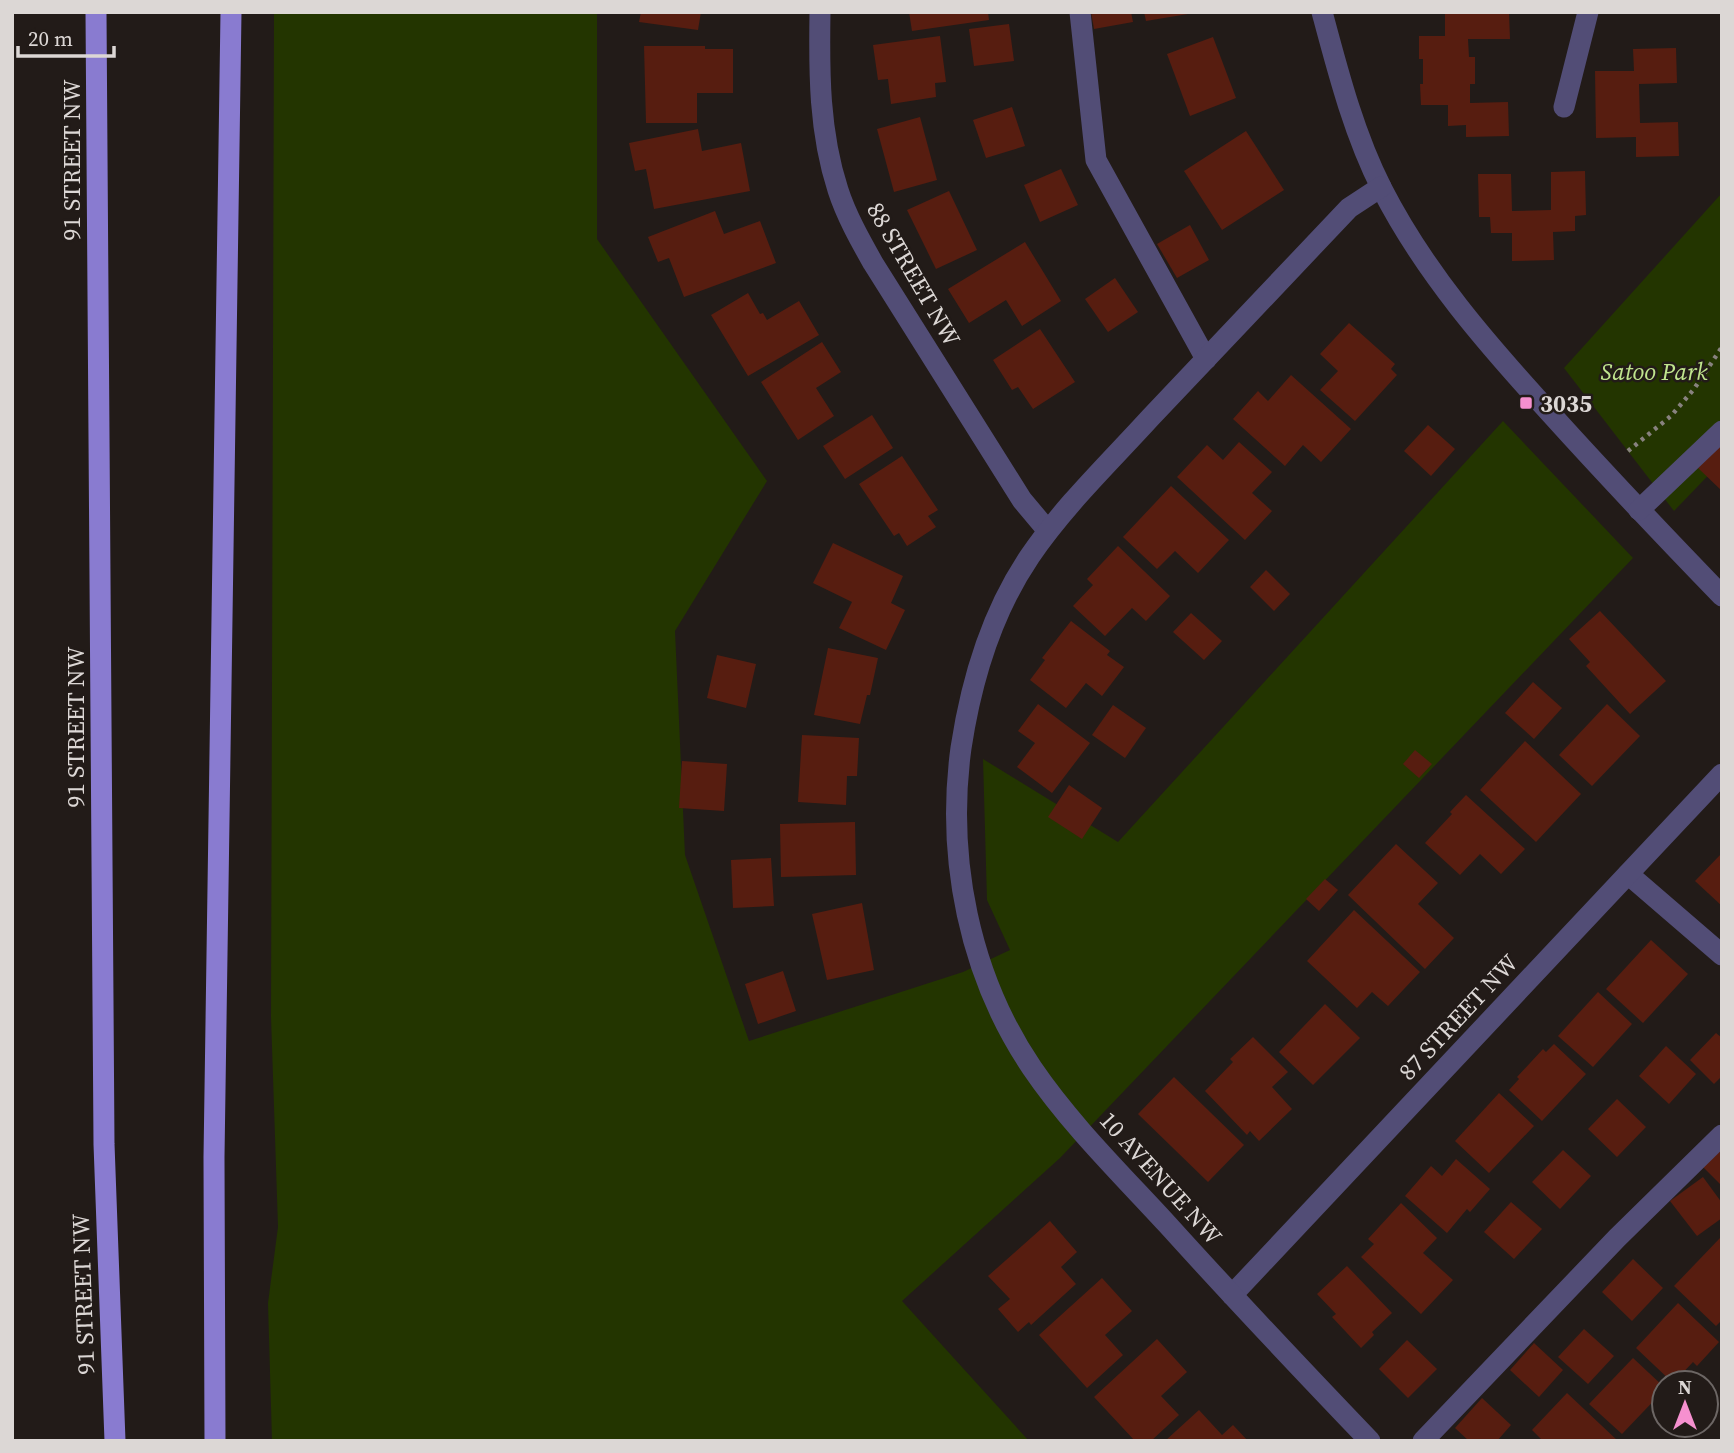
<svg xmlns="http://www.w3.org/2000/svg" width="1734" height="1453" viewBox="0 0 1734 1453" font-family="'Source Serif 4',serif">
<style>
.green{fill:#233500}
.building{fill:#571d10}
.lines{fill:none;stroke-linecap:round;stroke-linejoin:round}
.path{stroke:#88827f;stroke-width:4.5;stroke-dasharray:3.5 5;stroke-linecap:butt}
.minor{stroke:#524d76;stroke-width:21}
.major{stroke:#897bd0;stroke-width:21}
.poi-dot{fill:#f690cf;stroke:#221b18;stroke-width:2.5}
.labels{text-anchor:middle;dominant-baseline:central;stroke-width:5;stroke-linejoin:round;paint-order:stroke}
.street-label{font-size:24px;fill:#dcd7d5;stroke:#221b18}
.park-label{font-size:24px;font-style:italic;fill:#c0e58e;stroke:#221b18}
.poi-label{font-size:24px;font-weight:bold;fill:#dcd7d5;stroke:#221b18;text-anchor:start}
</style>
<rect width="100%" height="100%" fill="#221b18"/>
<g class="green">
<polygon points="274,12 597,12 597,239 767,481 675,631 685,855 749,1041 963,972 1010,950 987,900 983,759 1118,842 1503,421 1633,558 1060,1158 902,1301 1029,1441 272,1441 268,1303 278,1227 271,1017"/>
<polygon points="1722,193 1722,461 1674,511 1564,368"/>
</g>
<g class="building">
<polygon points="641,12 701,12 698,30 639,22"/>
<polygon points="909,12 988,12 989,20 912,31"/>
<polygon points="1091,12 1131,12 1133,22 1094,29"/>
<polygon points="1144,12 1188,12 1188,14 1146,21"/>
<polygon points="1462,12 1509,12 1510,39 1468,39 1469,57 1475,57 1475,84 1470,84 1470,103 1508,102 1509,136 1466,137 1466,125 1448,126 1448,105 1421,105 1420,84 1423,84 1423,59 1419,59 1419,36 1445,36 1445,14"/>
<polygon points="1009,24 1014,61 974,66 969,29"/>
<polygon points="940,36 946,82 935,83 936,97 891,104 888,79 878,80 873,45"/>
<polygon points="1213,37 1236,98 1190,116 1167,54"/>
<polygon points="644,46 705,46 705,49 733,49 733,93 697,93 697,123 646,123"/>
<polygon points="1676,48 1677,83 1639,84 1640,123 1678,122 1679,156 1636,157 1636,137 1596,138 1595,71 1634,71 1633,49"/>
<polygon points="1012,107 1025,146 986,158 973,120"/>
<polygon points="920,117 937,180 894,192 877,129"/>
<polygon points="698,129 702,151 741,143 750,191 654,209 646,169 635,171 629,143"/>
<polygon points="1246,131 1284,190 1222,230 1184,171"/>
<polygon points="1061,169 1078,205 1040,222 1024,185"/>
<polygon points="1585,171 1586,215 1575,216 1575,231 1553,232 1554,260 1512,261 1512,233 1491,233 1490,217 1479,217 1478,174 1511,174 1512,211 1551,210 1551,172"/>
<polygon points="949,191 977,250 936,269 907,210"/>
<polygon points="715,211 724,234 760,221 776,263 684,297 669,258 658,262 648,237"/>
<polygon points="1190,225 1209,260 1177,278 1157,244"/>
<polygon points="1025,242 1061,301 1022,326 1006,300 969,323 948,289"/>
<polygon points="1115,278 1138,312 1108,332 1085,299"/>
<polygon points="748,293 760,314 763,313 767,320 799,301 819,335 748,376 711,315"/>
<polygon points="1349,323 1395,364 1391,369 1397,375 1355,421 1320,390 1338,371 1320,354"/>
<polygon points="1040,329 1075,382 1033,409 1018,387 1012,390 993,360"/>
<polygon points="822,342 841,372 816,388 834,416 798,440 761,382"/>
<polygon points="1291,375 1351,429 1321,462 1303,445 1285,466 1233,419 1258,391 1268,401"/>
<polygon points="872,415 893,448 845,479 823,446"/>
<polygon points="1428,425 1455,449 1431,476 1404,451"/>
<polygon points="1239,442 1272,472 1252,493 1272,511 1245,540 1177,477 1207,445 1223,460"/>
<polygon points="1722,443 1722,491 1698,468"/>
<polygon points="902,456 938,510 928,516 936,527 907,546 899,533 894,536 859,484"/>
<polygon points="1171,486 1229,540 1198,573 1175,551 1157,569 1123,537"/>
<polygon points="833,543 903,576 891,603 905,610 886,650 839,628 852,602 813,583"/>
<polygon points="1118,546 1170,596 1146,621 1132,608 1105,636 1073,606 1093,585 1087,579"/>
<polygon points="1266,570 1290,594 1274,611 1250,587"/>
<polygon points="1600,611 1666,681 1630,714 1586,666 1590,662 1569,639"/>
<polygon points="1191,613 1222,641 1204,660 1173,632"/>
<polygon points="1071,621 1110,651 1107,655 1124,667 1102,696 1086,683 1066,708 1030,680 1045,660 1042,658"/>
<polygon points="828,648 878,658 870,695 867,695 860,724 814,715"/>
<polygon points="717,655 756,664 746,708 707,698"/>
<polygon points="1533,682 1562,708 1534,739 1505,713"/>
<polygon points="1038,704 1090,743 1052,793 1017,767 1035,743 1018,731"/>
<polygon points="1607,704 1640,736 1592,786 1559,755"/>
<polygon points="1113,705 1146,728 1125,758 1092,735"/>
<polygon points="802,735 859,738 857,776 847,776 846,805 798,802"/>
<polygon points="1525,741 1581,794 1536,842 1480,790"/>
<polygon points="1415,750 1432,764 1419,778 1403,764"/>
<polygon points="682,761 727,764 724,811 679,808"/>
<polygon points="1069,785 1102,808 1082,839 1048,817"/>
<polygon points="1466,795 1525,849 1501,874 1480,854 1460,875 1425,843 1452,814 1450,812"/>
<polygon points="855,822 856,875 781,877 780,824"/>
<polygon points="1396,844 1438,883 1418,904 1454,938 1425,969 1348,895"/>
<polygon points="1722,853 1722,906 1695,881"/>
<polygon points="771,858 774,906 733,908 731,860"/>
<polygon points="1325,879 1338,890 1319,911 1306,899"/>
<polygon points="862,903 874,970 827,980 812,914"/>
<polygon points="1354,910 1420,972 1388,1006 1372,992 1357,1008 1307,961"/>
<polygon points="1651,940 1688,974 1643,1023 1606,989"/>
<polygon points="783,971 796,1011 758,1024 745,984"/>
<polygon points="1598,992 1632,1024 1593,1067 1558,1036"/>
<polygon points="1325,1004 1360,1038 1313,1085 1279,1052"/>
<polygon points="1716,1033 1722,1038 1722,1076 1714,1084 1690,1060"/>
<polygon points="1253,1037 1288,1072 1272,1087 1292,1109 1259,1141 1250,1131 1247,1135 1205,1091 1233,1062 1230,1059"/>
<polygon points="1554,1044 1586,1074 1542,1121 1509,1090 1519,1079 1517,1077 1543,1049 1546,1052"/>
<polygon points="1666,1046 1696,1074 1669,1104 1639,1076"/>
<polygon points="1174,1077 1244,1145 1208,1182 1138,1114"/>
<polygon points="1499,1093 1534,1126 1489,1173 1455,1141"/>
<polygon points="1617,1099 1646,1127 1617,1157 1588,1129"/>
<polygon points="1722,1144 1722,1186 1701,1165"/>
<polygon points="1563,1150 1591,1176 1560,1209 1532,1182"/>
<polygon points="1456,1159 1490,1189 1470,1212 1467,1209 1447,1233 1405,1196 1431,1166 1442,1176"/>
<polygon points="1703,1177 1722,1203 1722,1218 1697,1236 1670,1201"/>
<polygon points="1511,1202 1542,1229 1514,1259 1484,1232"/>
<polygon points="1401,1203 1437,1238 1423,1253 1453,1280 1421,1314 1361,1257 1374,1244 1368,1239"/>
<polygon points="1050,1221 1077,1252 1061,1267 1076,1284 1031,1325 1029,1322 1018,1332 998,1309 1010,1299 988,1276"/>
<polygon points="1720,1238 1722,1320 1716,1326 1674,1286"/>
<polygon points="1633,1259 1663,1288 1632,1321 1602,1292"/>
<polygon points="1347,1266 1392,1313 1372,1332 1374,1335 1361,1348 1332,1317 1336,1314 1317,1294"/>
<polygon points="1102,1278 1132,1311 1105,1335 1123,1355 1087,1388 1039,1335"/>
<polygon points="1678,1303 1719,1342 1697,1366 1693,1362 1673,1383 1636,1348"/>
<polygon points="1584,1329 1614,1356 1588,1384 1558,1357"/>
<polygon points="1157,1339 1187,1372 1161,1396 1179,1415 1151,1441 1135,1441 1094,1397"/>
<polygon points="1407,1340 1437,1369 1408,1398 1379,1369"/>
<polygon points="1534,1343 1563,1370 1539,1397 1510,1370"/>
<polygon points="1633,1358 1664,1387 1664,1390 1622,1434 1589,1404"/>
<polygon points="1567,1393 1618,1441 1543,1441 1532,1430"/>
<polygon points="1482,1398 1511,1425 1497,1441 1469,1441 1455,1428"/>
<polygon points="1199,1410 1222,1435 1233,1425 1248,1441 1165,1441"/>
</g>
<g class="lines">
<polyline class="path" points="1628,451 1671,416 1694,389 1722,347"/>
<g class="minor">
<path d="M 820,12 C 819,72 819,132 838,190 C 846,215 860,240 873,263 L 1022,500 L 1048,531"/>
<polyline points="1080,12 1096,160 1206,359"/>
<path d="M 1322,12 C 1338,72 1354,134 1382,189 C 1425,273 1487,344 1551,414 C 1607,476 1664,536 1722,596"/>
<polyline points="1564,107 1588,12"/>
<polyline points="1639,510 1722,431"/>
<polyline points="1628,874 1722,955"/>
<polyline points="1232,1295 1722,774"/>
<path d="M 1370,1441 C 1301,1369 1233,1297 1167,1224 C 1121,1174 1070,1124 1032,1068 C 969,975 946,858 961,748 C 971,682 992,612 1030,556 C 1064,506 1109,463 1150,418 C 1216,348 1283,278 1349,208 L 1381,187"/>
<polyline points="1423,1441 1617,1238 1722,1135"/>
</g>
<g class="major">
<polyline points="96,12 104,1144 115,1441"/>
<polyline points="215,1441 214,1157 231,12"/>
</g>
</g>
<rect class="poi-dot" x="1519" y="396" width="14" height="14" rx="3.5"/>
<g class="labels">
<g class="street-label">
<text transform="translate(71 160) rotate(-90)">91 STREET NW</text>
<text transform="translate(914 274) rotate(60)">88 STREET NW</text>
<text transform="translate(75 727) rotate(-90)">91 STREET NW</text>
<text transform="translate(1458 1017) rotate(-47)">87 STREET NW</text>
<text transform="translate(1161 1178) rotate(48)">10 AVENUE NW</text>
<text transform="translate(83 1294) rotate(-92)">91 STREET NW</text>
</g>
<g class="park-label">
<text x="1654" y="371">Satoo Park</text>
</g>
<g class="poi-label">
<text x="1540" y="403">3035</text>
</g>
</g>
<rect width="1734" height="1453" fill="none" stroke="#dcd7d5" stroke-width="28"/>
<g transform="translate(1685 1404)"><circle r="33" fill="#221b18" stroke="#6c6664" stroke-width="2"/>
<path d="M0-5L12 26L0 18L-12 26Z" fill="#f690cf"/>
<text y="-10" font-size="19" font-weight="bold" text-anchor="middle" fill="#dcd7d5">N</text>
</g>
<path d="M18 46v10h96v-10" fill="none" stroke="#dcd7d5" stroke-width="3.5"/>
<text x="28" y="46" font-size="21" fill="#dcd7d5" stroke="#221b18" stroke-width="5" paint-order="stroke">20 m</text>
</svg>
